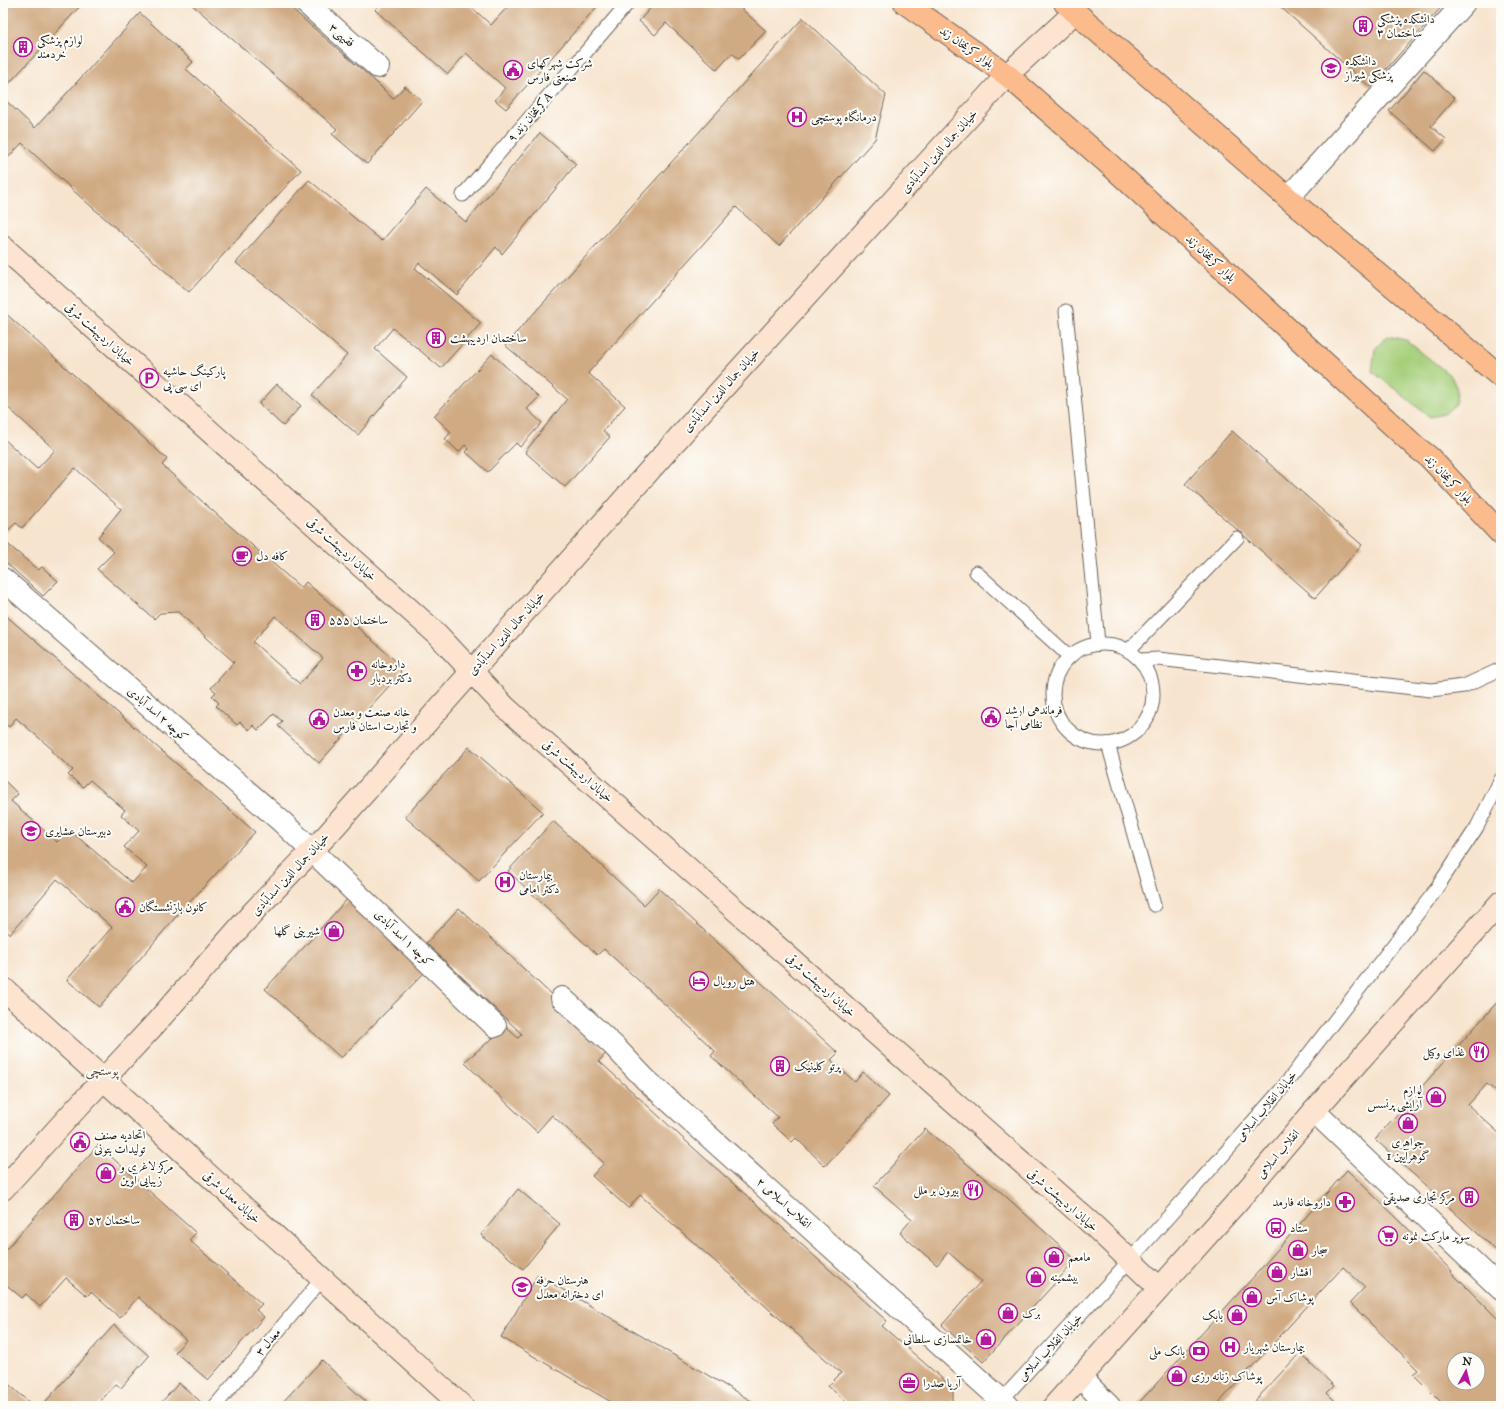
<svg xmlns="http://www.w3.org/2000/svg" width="1504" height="1409" viewBox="0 0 1504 1409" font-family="'IM FELL Great Primer',Amiri,serif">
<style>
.green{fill:#a6cf7a;stroke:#61764b}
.building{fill:#d0aa83;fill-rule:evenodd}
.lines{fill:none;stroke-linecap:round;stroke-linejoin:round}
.lane-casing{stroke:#69625a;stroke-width:15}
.street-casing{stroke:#69625a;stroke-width:24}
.secondary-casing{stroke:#69625a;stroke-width:24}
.primary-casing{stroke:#69625a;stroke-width:24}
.lane{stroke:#fff;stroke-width:13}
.street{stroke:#fff;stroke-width:22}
.secondary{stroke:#fde4d1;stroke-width:22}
.primary{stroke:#fbbb8c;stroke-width:22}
.labels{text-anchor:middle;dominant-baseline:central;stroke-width:4;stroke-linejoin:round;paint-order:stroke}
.poi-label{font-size:12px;fill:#1c1c1c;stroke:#fdfcf7;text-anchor:start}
.street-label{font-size:12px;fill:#1c1c1c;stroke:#fdfcf7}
.neighbourhood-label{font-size:13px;fill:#5b4e40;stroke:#fdfcf7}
</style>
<rect width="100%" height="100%" fill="#fdfcf7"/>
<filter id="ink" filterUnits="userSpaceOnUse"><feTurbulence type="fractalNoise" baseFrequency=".025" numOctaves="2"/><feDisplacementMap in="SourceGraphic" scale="8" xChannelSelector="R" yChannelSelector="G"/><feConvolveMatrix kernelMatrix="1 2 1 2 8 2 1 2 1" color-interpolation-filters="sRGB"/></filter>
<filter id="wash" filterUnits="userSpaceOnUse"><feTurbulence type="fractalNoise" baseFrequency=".012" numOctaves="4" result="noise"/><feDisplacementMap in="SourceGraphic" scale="16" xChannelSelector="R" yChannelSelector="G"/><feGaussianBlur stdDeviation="0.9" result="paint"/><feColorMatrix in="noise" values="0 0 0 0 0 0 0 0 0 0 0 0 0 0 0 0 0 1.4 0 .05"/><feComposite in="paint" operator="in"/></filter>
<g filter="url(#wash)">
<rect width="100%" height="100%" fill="#f7e4ce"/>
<polygon class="green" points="1387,336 1406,340 1451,376 1457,389 1456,404 1444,414 1430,417 1372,371 1375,349"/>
<g id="blocks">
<g class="building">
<polygon points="3,3 83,3 3,90"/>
<polygon points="190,3 285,3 377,83 393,99 405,86 422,101 367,164 332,134 337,129"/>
<polygon points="381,3 467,3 491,25 511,3 600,3 506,109 495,100 505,88 466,53 448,74 375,10"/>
<polygon points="655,3 735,3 766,31 739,59 732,53 717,70 666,23 655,35 639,21"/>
<polygon points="1276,3 1445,3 1370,87"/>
<polygon points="140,13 193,62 186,69 301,170 189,292 76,193 22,143 3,163 3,98 35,128"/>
<polygon points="803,18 886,95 875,139 779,246 736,207 588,373 625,406 603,431 610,437 565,487 525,452 567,399 505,345"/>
<polygon points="1424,70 1455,98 1431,126 1446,139 1435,151 1389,111"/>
<polygon points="540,133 576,164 502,254 496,247 457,295 419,263 415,268 481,323 441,368 393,328 375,349 407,377 358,435 312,395 347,355 276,294 236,263 309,180 382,241 426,189 466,222"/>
<path d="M 3,311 L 167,459 L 162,465 L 205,504 L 301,588 L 306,582 L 399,664 L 401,668 L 400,674 L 319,763 L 278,726 L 282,721 L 274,714 L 258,730 L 253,725 L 249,730 L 240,722 L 237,725 L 216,706 L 219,703 L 212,696 L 216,692 L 211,688 L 234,662 L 178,612 L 160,613 L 154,619 L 97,569 L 114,552 L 98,537 L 121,509 L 75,468 L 22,528 L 16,523 L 3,535 L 3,438 L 37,469 L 55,450 L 3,403 ZM 275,616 L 323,658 L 300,684 L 253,642 Z"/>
<polygon points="492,354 539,397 527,409 542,423 520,447 516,443 488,472 466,452 469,449 465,445 459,452 445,439 451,432 434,416"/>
<polygon points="277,384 301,406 283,426 259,404"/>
<polygon points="1232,431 1362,545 1315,598 1185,484"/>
<polygon points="3,540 38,570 42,567 58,581 43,596 3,560"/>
<polygon points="3,613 255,832 174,919 99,1007 67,980 112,927 57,879 10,934 3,928 3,779 18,794 11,801 57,842 68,829 132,883 147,867 124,847 139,831 121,815 125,810 90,780 83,787 68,775 73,770 51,751 53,750 16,718 9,727 3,722"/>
<polygon points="469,747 543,812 479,881 405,817"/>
<polygon points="553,821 644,905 659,889 838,1053 831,1060 855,1082 863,1072 889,1096 825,1166 796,1138 792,1142 772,1124 778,1117 711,1056 715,1051 693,1030 604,949 597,955 508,871"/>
<polygon points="348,898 425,972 341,1058 265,989 306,945"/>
<polygon points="459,908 556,999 552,1002 606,1053 599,1061 688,1143 887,1321 882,1326 953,1388 953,1400 948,1406 851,1406 828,1386 841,1373 640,1195 628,1208 592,1176 604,1163 552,1115 537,1132 464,1062 506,1027 518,1038 522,1034 426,943"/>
<polygon points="1501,998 1501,1096 1487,1084 1468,1105 1501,1135 1501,1255 1375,1139"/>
<polygon points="925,1129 1002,1193 1076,1260 983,1362 942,1325 981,1281 948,1252 937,1265 900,1233 912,1219 874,1186"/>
<polygon points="98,1145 196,1233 189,1240 262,1304 256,1310 264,1317 208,1380 175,1352 186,1340 138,1297 120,1318 91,1292 87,1296 66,1278 40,1307 26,1294 22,1298 3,1282 3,1253"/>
<path d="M 1347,1170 L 1452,1271 L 1451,1272 L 1501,1322 L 1501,1406 L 1466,1406 L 1464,1405 L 1463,1406 L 1445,1406 L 1413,1374 L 1418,1370 L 1350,1303 L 1365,1287 L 1343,1267 L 1216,1406 L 1136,1406 L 1258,1272 ZM 1454,1359 L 1478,1359 L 1478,1383 L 1454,1383 Z"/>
<polygon points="518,1189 560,1224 523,1269 481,1235"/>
<polygon points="538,1275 760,1406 618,1406 501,1337"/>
<polygon points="114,1325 149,1356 121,1388 116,1384 96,1406 49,1406 45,1402"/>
<polygon points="1300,1353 1334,1386 1327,1393 1340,1406 1250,1406"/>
<polygon points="322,1360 351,1388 371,1406 279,1406"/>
<polygon points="3,1379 32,1405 33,1406 3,1406"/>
<polygon points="179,1383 201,1402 197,1406 158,1406"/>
</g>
</g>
</g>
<g filter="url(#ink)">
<use href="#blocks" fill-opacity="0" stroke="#69625a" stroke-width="1"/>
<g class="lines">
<g class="lane-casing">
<g id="lane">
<polyline points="463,195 628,3"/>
<polyline points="1066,311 1098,643"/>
<polyline points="976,572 1069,656"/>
<circle cx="1103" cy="694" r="50"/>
<polyline points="1129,650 1237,538"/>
<polyline points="1141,660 1158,659 1431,690 1464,686 1501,669"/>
<polyline points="1108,744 1154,905"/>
<polyline points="997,1405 1130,1260 1280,1091 1432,895 1477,827 1501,779"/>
<polyline points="215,1406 322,1279"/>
</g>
</g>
<g class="street-casing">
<g id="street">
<polyline points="306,3 378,67"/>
<polyline points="1288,198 1464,3"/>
<polyline points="3,579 282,822 495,1026"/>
<polyline points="562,998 614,1046 645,1079 1008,1406"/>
<polyline points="1314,1111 1501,1289"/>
<polyline points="1080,1377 1109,1406"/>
</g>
</g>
<g class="secondary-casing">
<g id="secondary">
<polyline points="3,247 437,634 505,707 1094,1226 1159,1288"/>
<polyline points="3,988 462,1406"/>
<polyline points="3,1189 72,1113 155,1024 255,910 328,834 703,410 1007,75 1075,12"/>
<polyline points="1054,1406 1236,1203 1314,1111 1501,902"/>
</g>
</g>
<g class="primary-casing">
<g id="primary">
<polyline points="905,3 1007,75 1110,165 1416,447 1429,457 1501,534"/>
<polyline points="1065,3 1288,198 1501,377"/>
</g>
</g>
<use href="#lane" class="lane"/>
<use href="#street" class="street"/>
<use href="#secondary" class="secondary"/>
<use href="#primary" class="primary"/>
</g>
</g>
<defs>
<g id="building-ring" transform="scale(1)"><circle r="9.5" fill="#fdfcf7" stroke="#b5179e" stroke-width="1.5"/><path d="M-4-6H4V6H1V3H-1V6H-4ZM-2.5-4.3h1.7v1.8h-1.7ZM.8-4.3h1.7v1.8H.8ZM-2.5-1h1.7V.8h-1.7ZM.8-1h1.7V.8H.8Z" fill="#b5179e"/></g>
<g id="university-ring" transform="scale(1)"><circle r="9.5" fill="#fdfcf7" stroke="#b5179e" stroke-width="1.5"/><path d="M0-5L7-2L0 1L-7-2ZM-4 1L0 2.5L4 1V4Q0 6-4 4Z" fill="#b5179e"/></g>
<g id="civic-ring" transform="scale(1)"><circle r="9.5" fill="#fdfcf7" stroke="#b5179e" stroke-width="1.5"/><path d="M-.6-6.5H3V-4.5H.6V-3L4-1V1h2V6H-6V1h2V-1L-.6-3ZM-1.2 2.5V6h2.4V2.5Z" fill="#b5179e"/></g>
<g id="hospital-ring" transform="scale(1)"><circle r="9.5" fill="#fdfcf7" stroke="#b5179e" stroke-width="1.5"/><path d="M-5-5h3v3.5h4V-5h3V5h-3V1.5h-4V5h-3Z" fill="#b5179e"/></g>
<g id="parking-ring" transform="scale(1)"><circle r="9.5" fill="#fdfcf7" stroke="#b5179e" stroke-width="1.5"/><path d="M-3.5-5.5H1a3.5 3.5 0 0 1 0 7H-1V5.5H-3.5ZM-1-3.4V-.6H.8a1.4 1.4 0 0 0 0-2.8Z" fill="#b5179e"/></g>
<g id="cafe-ring" transform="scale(1)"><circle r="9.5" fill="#fdfcf7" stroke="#b5179e" stroke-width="1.5"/><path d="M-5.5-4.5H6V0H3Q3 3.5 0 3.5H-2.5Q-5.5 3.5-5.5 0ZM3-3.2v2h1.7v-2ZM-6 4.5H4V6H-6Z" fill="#b5179e"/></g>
<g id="pharmacy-ring" transform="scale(1)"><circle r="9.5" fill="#fdfcf7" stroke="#b5179e" stroke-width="1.5"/><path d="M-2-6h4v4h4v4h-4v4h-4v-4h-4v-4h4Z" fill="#b5179e"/></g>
<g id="school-ring" transform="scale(1)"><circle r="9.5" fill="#fdfcf7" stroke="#b5179e" stroke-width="1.5"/><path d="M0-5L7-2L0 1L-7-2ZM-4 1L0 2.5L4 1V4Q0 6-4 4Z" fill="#b5179e"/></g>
<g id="shop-ring" transform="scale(1)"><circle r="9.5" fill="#fdfcf7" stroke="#b5179e" stroke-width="1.5"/><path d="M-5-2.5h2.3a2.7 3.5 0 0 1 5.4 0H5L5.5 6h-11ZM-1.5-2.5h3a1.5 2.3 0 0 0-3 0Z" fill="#b5179e"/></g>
<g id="hotel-ring" transform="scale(1)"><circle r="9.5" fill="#fdfcf7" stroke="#b5179e" stroke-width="1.5"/><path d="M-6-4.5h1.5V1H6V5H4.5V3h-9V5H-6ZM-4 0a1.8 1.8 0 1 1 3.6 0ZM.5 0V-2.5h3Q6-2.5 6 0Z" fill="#b5179e"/></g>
<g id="restaurant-ring" transform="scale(1)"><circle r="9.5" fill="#fdfcf7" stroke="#b5179e" stroke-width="1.5"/><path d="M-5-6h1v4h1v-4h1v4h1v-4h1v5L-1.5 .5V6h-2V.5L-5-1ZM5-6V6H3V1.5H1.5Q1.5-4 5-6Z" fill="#b5179e"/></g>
<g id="bus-ring" transform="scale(1)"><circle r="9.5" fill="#fdfcf7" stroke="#b5179e" stroke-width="1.5"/><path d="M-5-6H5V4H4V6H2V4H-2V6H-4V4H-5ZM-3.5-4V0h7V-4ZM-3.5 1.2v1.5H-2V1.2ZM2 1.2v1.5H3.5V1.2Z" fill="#b5179e"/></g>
<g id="supermarket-ring" transform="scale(1)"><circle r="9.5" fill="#fdfcf7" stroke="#b5179e" stroke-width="1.5"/><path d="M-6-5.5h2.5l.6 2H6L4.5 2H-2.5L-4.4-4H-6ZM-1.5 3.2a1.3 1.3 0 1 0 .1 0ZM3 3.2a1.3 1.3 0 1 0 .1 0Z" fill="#b5179e"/></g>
<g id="bank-ring" transform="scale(1)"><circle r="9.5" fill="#fdfcf7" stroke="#b5179e" stroke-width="1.5"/><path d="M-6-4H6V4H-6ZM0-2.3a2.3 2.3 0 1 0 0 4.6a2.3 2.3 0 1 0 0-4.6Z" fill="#b5179e"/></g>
<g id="office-ring" transform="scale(1)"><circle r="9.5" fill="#fdfcf7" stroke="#b5179e" stroke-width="1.5"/><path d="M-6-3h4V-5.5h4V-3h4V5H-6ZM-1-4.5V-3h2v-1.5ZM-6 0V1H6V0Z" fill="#b5179e"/></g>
</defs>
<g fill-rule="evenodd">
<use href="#building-ring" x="1363" y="26"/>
<use href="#building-ring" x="23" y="47"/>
<use href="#university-ring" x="1331" y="68"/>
<use href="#civic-ring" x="513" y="70"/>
<use href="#hospital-ring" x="797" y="117"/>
<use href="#building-ring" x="436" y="338"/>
<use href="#parking-ring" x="149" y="378"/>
<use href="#cafe-ring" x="242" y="556"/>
<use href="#building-ring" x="315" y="620"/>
<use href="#pharmacy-ring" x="357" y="671"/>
<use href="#civic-ring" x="991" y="717"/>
<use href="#civic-ring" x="319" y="719"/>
<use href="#school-ring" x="31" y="831"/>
<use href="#hospital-ring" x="505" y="882"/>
<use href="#civic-ring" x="125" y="907"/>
<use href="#shop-ring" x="334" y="931"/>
<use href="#hotel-ring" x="699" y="981"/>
<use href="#restaurant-ring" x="1479" y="1052"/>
<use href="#building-ring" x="780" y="1066"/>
<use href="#shop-ring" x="1436" y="1097"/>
<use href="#shop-ring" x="1408" y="1123"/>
<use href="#civic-ring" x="80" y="1142"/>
<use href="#shop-ring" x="106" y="1173"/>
<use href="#restaurant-ring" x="973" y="1190"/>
<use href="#building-ring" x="1469" y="1197"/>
<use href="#pharmacy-ring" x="1345" y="1202"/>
<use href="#building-ring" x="74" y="1220"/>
<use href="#bus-ring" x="1276" y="1228"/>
<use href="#supermarket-ring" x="1388" y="1236"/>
<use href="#shop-ring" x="1298" y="1250"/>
<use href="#shop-ring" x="1054" y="1257"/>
<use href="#shop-ring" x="1277" y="1272"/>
<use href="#shop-ring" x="1036" y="1277"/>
<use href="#school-ring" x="522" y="1287"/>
<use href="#shop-ring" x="1252" y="1297"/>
<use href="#shop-ring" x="1008" y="1313"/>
<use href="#shop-ring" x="1237" y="1315"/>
<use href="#shop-ring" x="986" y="1339"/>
<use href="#hospital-ring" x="1230" y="1347"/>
<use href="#bank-ring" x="1199" y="1351"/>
<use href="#shop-ring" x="1177" y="1376"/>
<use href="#office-ring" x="909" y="1383"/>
</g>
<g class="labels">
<g class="poi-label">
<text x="1377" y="19">دانشکده پزشکی<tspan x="1377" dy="14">ساختمان ۳</tspan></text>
<text x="37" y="40">لوازم پزشکی<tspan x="37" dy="14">خردمند</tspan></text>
<text x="1345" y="61">دانشکده<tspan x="1345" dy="14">پزشکی شیراز</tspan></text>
<text x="527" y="63">شرکت شهرکهای<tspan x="527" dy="14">صنعتی فارس</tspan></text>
<text x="811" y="117">درمانگاه پوستچی</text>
<text x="450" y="338">ساختمان اردیبهشت</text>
<text x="163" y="371">پارکینگ حاشیه<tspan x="163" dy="14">ای سی پی</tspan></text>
<text x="256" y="556">کافه دل</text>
<text x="329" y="620">ساختمان ۵۵۵</text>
<text x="371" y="664">داروخانه<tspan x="371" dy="14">دکتر بردبار</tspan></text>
<text x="1005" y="710">فرماندهی ارشد<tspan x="1005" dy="14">نظامی آجا</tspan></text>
<text x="333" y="712">خانه صنعت و معدن<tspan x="333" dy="14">و تجارت استان فارس</tspan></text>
<text x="45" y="831">دبیرستان عشایری</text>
<text x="519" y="875">بیمارستان<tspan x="519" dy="14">دکتر امامی</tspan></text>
<text x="139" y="907">کانون بازنشستگان</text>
<text x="320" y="931" text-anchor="end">شیرینی گلها</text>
<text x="713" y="981">هتل رویال</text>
<text x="1465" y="1052" text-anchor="end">غذای وکیل</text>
<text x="794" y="1066">پرتو کلینیک</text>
<text x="1422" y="1090" text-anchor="end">لوازم<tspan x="1422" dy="14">آرایشی پرنسس</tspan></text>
<text x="94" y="1135">اتحادیه صنف<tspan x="94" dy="14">تولیدات بتونی</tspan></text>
<text x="1408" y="1142" text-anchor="middle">جواهری<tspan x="1408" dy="14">گوهرآیین 1</tspan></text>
<text x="120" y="1166">مرکز لاغری و<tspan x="120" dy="14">زیبایی آوین</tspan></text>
<text x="959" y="1190" text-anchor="end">بیرون بر ملل</text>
<text x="1455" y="1197" text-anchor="end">مرکز تجاری صدیقی</text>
<text x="1331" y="1202" text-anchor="end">داروخانه فارمد</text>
<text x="88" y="1220">ساختمان ۵۲</text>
<text x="1290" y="1228">ستاد</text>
<text x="1402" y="1236">سوپر مارکت نمونه</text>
<text x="1312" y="1250">سجار</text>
<text x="1068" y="1257">مامعم</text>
<text x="1291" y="1272">افشار</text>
<text x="1050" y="1277">بیشمینه</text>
<text x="536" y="1280">هنرستان حرفه<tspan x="536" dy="14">ای دخترانه معدل</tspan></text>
<text x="1266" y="1297">پوشاک آس</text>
<text x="1022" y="1313">برک</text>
<text x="1223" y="1315" text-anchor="end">بابک</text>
<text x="972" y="1339" text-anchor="end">خاتمسازی سلطانی</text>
<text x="1244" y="1347">بیمارستان شهریار</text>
<text x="1185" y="1351" text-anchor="end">بانک ملی</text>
<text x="1191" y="1376">پوشاک زنانه رزی</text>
<text x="923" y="1383">آریا صدرا</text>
</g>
<g class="street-label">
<text transform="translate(342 35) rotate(41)">فقیهی۳</text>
<text transform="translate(967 47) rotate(35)">بلوار کریمخان زند</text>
<text transform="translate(530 117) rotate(-49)">کریمخان زند ۹A</text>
<text transform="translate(939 151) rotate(-48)">خیابان جمال الدین اسدآبادی</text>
<text transform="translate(1211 258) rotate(43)">بلوار کریمخان زند</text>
<text transform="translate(100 334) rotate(42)">خیابان اردیبهشت شرقی</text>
<text transform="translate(721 390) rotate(-48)">خیابان جمال الدین اسدآبادی</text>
<text transform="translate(1449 479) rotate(46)">بلوار کریمخان زند</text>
<text transform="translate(342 549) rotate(42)">خیابان اردیبهشت شرقی</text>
<text transform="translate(506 633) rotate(-48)">خیابان جمال الدین اسدآبادی</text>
<text transform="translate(158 714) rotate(41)">کوچه ۲ اسد آبادی</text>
<text transform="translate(578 771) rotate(41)">خیابان اردیبهشت شرقی</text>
<text transform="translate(290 874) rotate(-47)">خیابان جمال الدین اسدآبادی</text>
<text transform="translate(404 938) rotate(44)">کوچه ۱ اسد آبادی</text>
<text transform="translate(821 985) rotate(42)">خیابان اردیبهشت شرقی</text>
<text transform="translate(1266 1106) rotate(-50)">خیابان انقلاب اسلامی</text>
<text transform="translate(1278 1154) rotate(-50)">انقلاب اسلامی</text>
<text transform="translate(232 1197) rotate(42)">خیابان معدل شرقی</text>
<text transform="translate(1063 1200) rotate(41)">خیابان اردیبهشت شرقی</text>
<text transform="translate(784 1203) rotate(42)">۲ انقلاب اسلامی</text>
<text transform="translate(268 1342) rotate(-50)">۳ معدل</text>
<text transform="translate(1050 1347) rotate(-47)">خیابان انقلاب اسلامی</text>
</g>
<g class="neighbourhood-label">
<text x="102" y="1071">پوستچی</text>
</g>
</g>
<rect width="1504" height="1409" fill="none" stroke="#fdfcf7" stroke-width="16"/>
<g transform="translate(1466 1371) rotate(7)"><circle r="19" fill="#fdfcf7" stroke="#a3a29f"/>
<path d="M0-3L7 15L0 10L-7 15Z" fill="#b5179e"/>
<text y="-6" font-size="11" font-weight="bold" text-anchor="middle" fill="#1c1c1c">N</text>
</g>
</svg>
